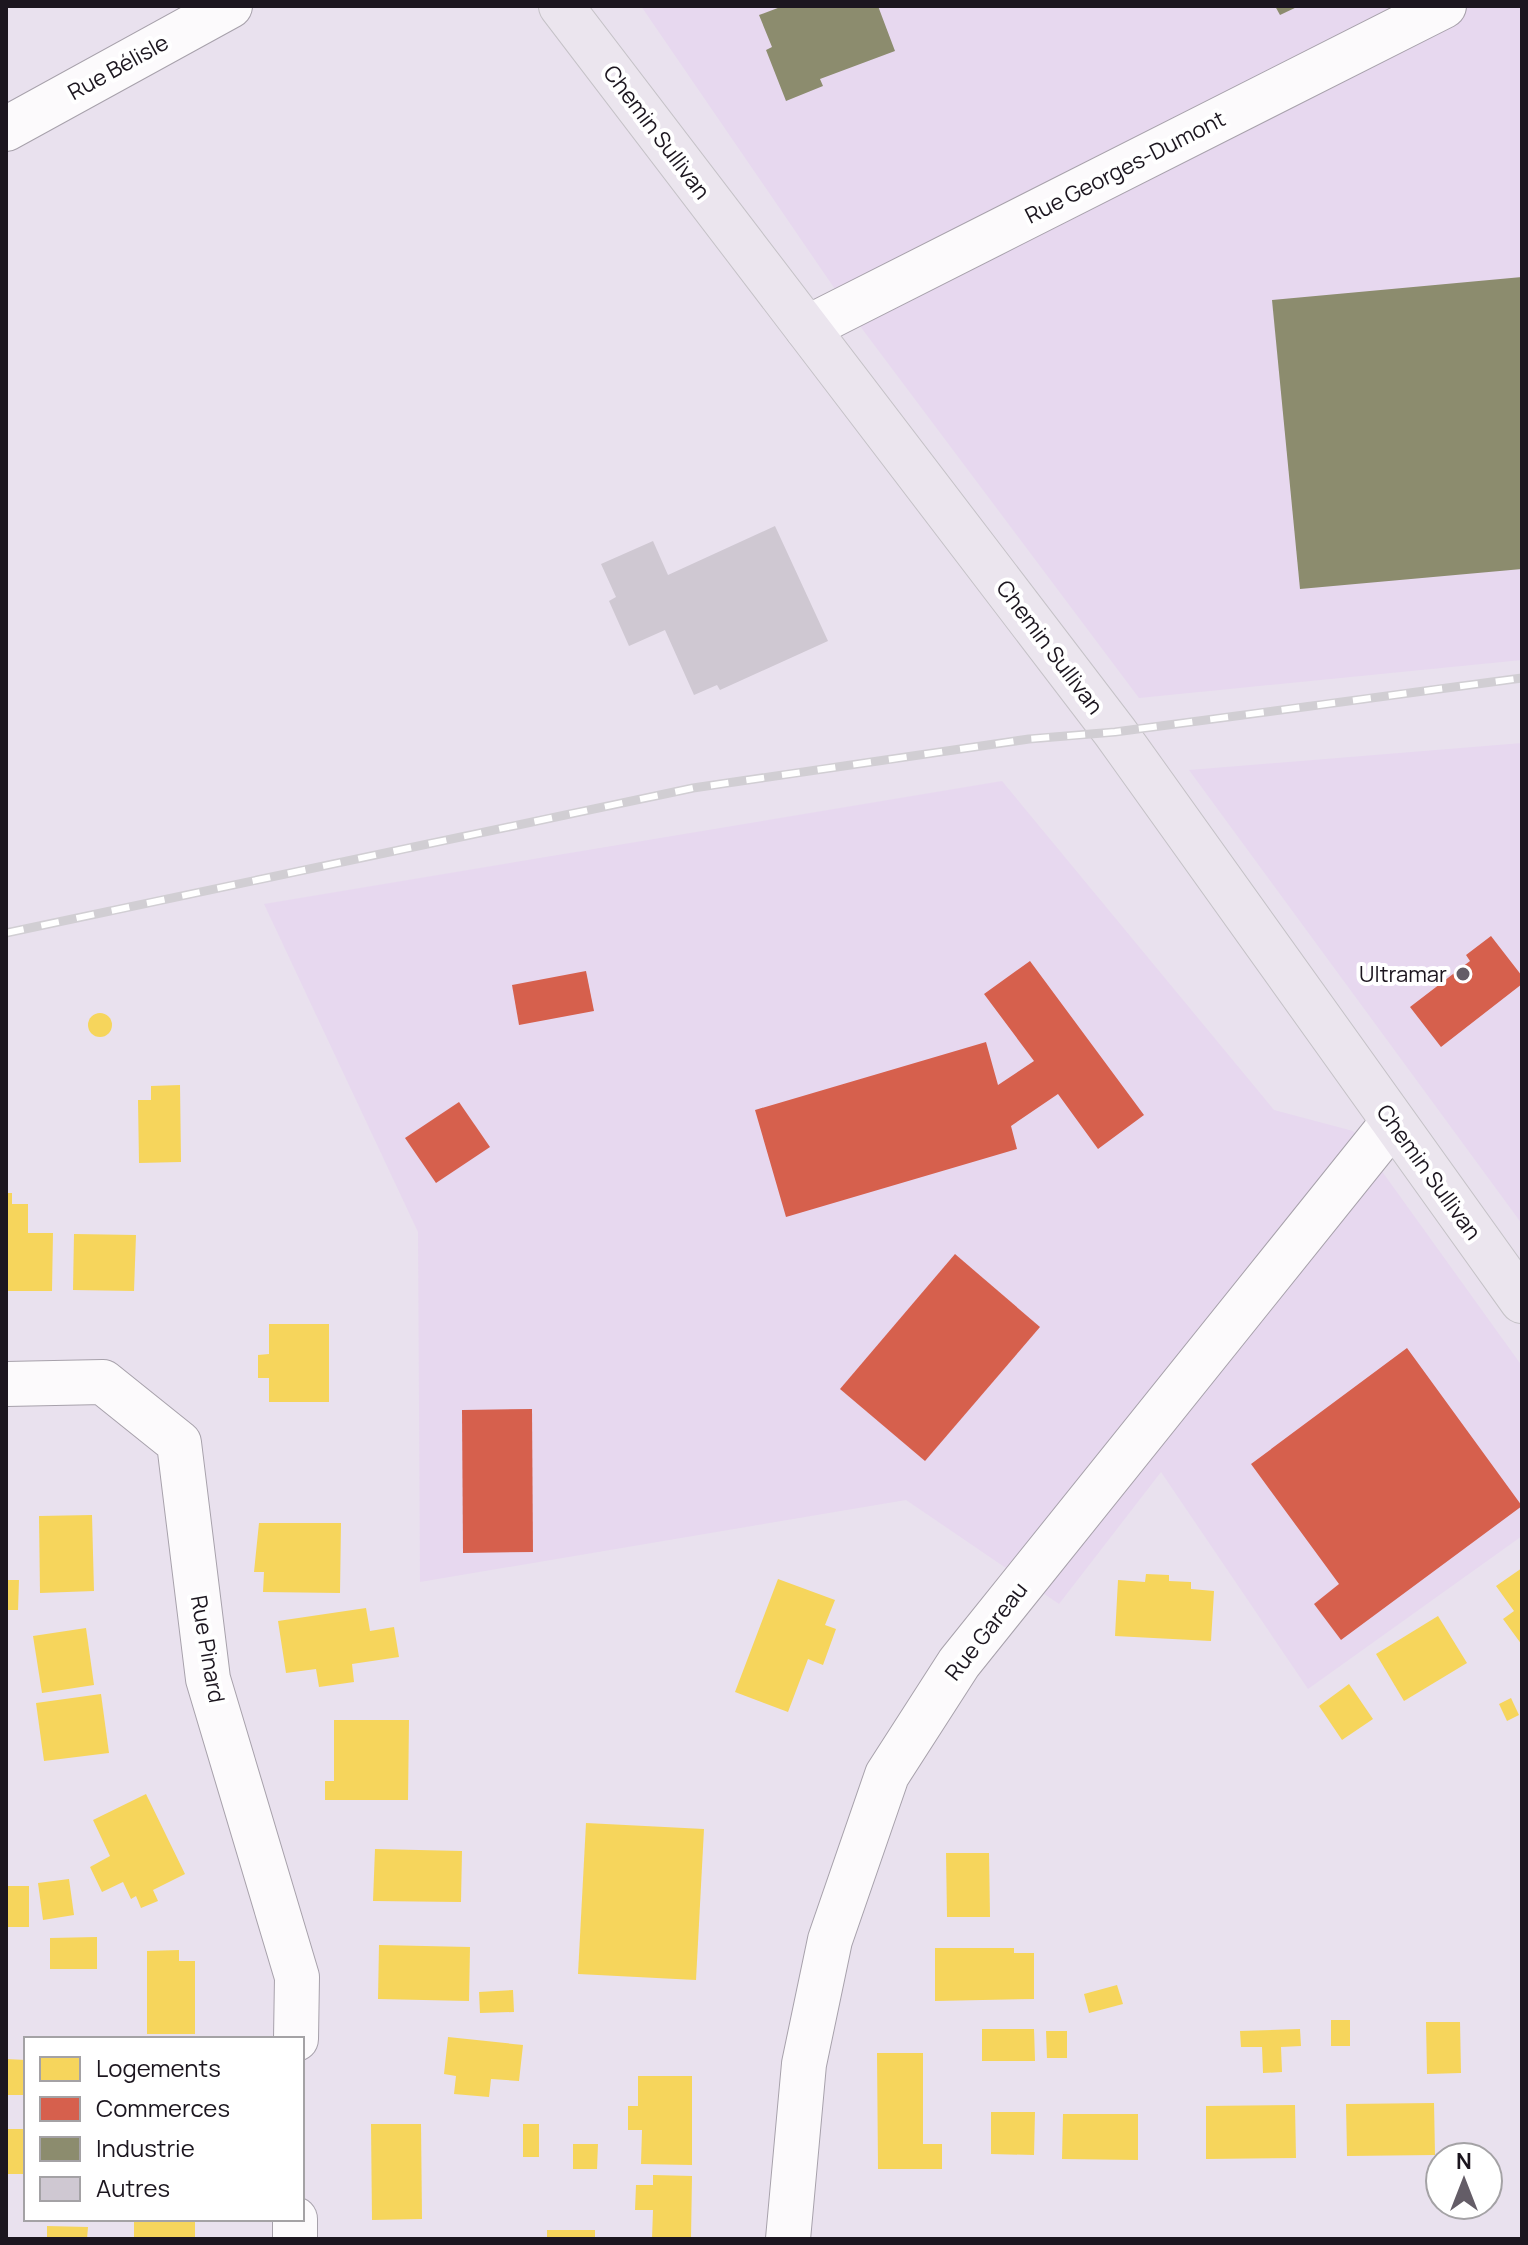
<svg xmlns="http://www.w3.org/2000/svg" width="1528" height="2245" viewBox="0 0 1528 2245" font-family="Manrope,sans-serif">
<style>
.built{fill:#e7d8ef}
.homes{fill:#f6d55c}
.shops{fill:#d6604d}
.industry{fill:#8c8c6e}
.building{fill:#cfc8d2}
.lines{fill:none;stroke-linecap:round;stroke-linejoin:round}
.minor-casing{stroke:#a7a1ab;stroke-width:46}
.major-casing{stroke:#c5c2c7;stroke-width:46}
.minor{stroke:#fcfafc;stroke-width:44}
.major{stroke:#ebe5ee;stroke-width:44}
.rail-casing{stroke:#d1ced3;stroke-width:9}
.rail{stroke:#fff;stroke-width:6;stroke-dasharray:18;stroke-linecap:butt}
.poi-dot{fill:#645d67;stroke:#fff;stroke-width:3}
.labels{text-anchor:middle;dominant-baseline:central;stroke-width:8;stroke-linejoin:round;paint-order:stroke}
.street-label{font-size:22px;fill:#1c161f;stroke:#fff}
.poi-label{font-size:22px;fill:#1c161f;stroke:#fff;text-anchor:end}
</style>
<rect width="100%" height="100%" fill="#e9e1ee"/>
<g class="built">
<polygon points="641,6 1522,6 1522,660 1139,698 863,330"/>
<polygon points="1522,743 1522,1224 1189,770"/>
<polygon points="1002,781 1274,1110 1353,1131 1522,1366 1522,1536 1308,1689 1161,1472 1059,1604 906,1500 420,1582 418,1232 264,904"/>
</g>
<g class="homes">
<circle cx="100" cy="1025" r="12"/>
<polygon points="180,1085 181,1162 139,1163 138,1100 151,1100 151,1086"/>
<polygon points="6,1193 12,1193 12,1204 28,1204 28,1233 53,1233 52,1291 6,1291"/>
<polygon points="74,1234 136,1235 134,1291 73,1290"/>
<polygon points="269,1324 329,1324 329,1402 269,1402 269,1378 258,1378 258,1355 269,1354"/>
<polygon points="92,1515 94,1591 40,1593 39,1516"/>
<polygon points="259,1523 341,1523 340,1593 263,1592 264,1572 254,1572"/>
<polygon points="1522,1568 1522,1645 1503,1619 1514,1611 1496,1586"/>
<polygon points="1146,1574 1169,1575 1169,1581 1191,1582 1191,1589 1214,1591 1211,1641 1115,1636 1118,1580 1145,1582"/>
<polygon points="778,1579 835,1600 825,1625 836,1629 823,1665 808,1659 788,1712 735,1692"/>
<polygon points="6,1580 19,1580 18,1610 6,1610"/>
<polygon points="366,1608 370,1631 394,1627 399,1657 352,1664 354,1682 319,1687 316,1669 286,1673 278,1621"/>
<polygon points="1438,1616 1467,1663 1404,1701 1376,1654"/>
<polygon points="86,1628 94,1685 42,1693 33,1636"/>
<polygon points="1349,1684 1373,1719 1342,1740 1319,1706"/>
<polygon points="101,1694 109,1753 44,1761 36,1703"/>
<polygon points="1511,1698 1519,1715 1507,1721 1499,1704"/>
<polygon points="334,1720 409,1720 408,1800 325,1800 325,1781 334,1781"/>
<polygon points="146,1794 185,1874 153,1890 158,1901 141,1908 136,1896 131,1899 123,1882 102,1892 90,1867 110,1856 93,1820"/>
<polygon points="586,1823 704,1829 696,1980 578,1974"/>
<polygon points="375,1849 462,1851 461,1902 373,1901"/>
<polygon points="946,1853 989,1853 990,1917 947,1917"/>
<polygon points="69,1879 74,1915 43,1920 38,1883"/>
<rect x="6" y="1886" width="23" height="41"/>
<polygon points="97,1937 97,1969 50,1969 50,1938"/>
<polygon points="379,1945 470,1947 469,2001 378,1999"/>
<polygon points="935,1948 1014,1948 1014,1953 1034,1953 1034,1999 935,2001"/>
<polygon points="179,1950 179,1961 195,1961 195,2034 147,2034 147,1951"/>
<polygon points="1117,1985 1123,2004 1089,2013 1084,1994"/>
<polygon points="513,1990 514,2012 480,2013 479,1992"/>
<rect x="1331" y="2020" width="19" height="26"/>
<polygon points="1426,2022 1460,2022 1461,2073 1427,2074"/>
<polygon points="982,2029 1034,2029 1035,2061 982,2061"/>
<polygon points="1300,2029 1301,2046 1281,2047 1282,2072 1263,2073 1262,2047 1241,2047 1240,2031"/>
<polygon points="1046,2031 1067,2031 1067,2058 1047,2058"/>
<polygon points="448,2037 523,2045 519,2081 491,2079 489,2097 454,2094 456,2076 444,2074"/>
<polygon points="877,2053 923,2053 923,2144 942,2144 942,2169 878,2169"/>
<polygon points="6,2059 26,2060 26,2095 6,2095"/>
<polygon points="638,2076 692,2076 692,2165 641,2164 642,2130 628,2130 628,2106 638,2106"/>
<polygon points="1434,2103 1435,2155 1347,2156 1346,2104"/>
<polygon points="1295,2105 1296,2158 1206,2159 1206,2106"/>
<polygon points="991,2112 1035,2112 1034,2155 991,2154"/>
<polygon points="1063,2114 1138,2114 1138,2160 1062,2159"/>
<polygon points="371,2124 421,2124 422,2219 372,2220"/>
<rect x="523" y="2124" width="16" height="33"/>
<polygon points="7,2129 26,2129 26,2174 6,2174"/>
<polygon points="573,2144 598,2144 597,2169 573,2169"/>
<polygon points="653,2175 692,2176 691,2239 652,2239 653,2210 635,2210 636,2185 653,2185"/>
<rect x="134" y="2219" width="61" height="20"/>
<polygon points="47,2226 88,2227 87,2239 47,2239"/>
<rect x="547" y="2230" width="48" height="9"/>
</g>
<g class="shops">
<polygon points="1491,936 1522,976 1522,984 1441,1047 1410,1007 1470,961 1466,955"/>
<polygon points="1030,961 1144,1115 1098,1149 1058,1094 1011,1126 1017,1149 786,1217 755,1110 986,1042 998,1085 1034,1061 984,994"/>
<polygon points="586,971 594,1011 519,1025 512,985"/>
<polygon points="459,1102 490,1147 436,1183 405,1138"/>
<polygon points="955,1254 1040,1327 925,1461 840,1389"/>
<polygon points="1407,1348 1522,1506 1341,1640 1314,1604 1339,1584 1251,1464"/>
<polygon points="532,1409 533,1552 463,1553 462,1410"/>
</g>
<g class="industry">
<polygon points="783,6 878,6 895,51 820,79 823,86 786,101 766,50 772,47 759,15"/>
<polygon points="1275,6 1299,6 1280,15"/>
<polygon points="1522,277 1522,569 1300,589 1272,300"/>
</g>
<polygon class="building" points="775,526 828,641 720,690 717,685 694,695 665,630 629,646 609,601 616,597 601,564 653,541 668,575"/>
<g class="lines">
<g class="minor-casing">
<g id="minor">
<polyline points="6,129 230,6"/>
<polyline points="807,328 1444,6"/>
<polyline points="6,1384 103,1382 179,1443 208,1679 297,1977 296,2039"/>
<polyline points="295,2239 295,2219"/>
<polyline points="788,2239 804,2064 830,1940 887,1775 959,1663 1393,1122"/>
</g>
</g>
<g class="major-casing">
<polyline id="major" points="561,6 1115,732 1522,1301"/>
</g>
<use href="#minor" class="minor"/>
<use href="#major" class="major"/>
<g class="rail-casing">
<polyline id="rail" points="6,933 693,788 1029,739 1115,732 1522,678"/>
</g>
<use href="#rail" class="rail"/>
</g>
<circle class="poi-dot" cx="1463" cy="974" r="8"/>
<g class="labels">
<g class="street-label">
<text transform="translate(118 67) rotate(-29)">Rue Bélisle</text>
<text transform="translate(657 132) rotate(53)">Chemin Sullivan</text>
<text transform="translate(1125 167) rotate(-27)">Rue Georges-Dumont</text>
<text transform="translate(1050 647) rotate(53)">Chemin Sullivan</text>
<text transform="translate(1429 1172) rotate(54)">Chemin Sullivan</text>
<text transform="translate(986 1631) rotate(-52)">Rue Gareau</text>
<text transform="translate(208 1649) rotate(80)">Rue Pinard</text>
</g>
<g class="poi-label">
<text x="1447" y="974">Ultramar</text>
</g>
</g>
<rect width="1528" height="2245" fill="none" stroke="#1c161f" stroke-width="16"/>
<rect x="24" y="2037" width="280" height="184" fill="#ffffff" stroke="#a4a2a5" stroke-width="2"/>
<rect x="40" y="2057" width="40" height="24" fill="#f6d55c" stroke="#a4a2a5" stroke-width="2"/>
<text x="96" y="2077" font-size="24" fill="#1c161f">Logements</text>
<rect x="40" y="2097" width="40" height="24" fill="#d6604d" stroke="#a4a2a5" stroke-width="2"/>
<text x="96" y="2117" font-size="24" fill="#1c161f">Commerces</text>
<rect x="40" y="2137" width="40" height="24" fill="#8c8c6e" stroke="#a4a2a5" stroke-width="2"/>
<text x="96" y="2157" font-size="24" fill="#1c161f">Industrie</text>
<rect x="40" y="2177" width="40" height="24" fill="#cfc8d2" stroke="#a4a2a5" stroke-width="2"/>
<text x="96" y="2197" font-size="24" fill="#1c161f">Autres</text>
<g transform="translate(1464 2181)"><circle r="38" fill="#ffffff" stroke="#a4a2a5" stroke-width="2"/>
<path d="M0-6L14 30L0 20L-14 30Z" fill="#645d67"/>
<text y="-12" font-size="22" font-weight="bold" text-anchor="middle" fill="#1c161f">N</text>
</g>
</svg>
